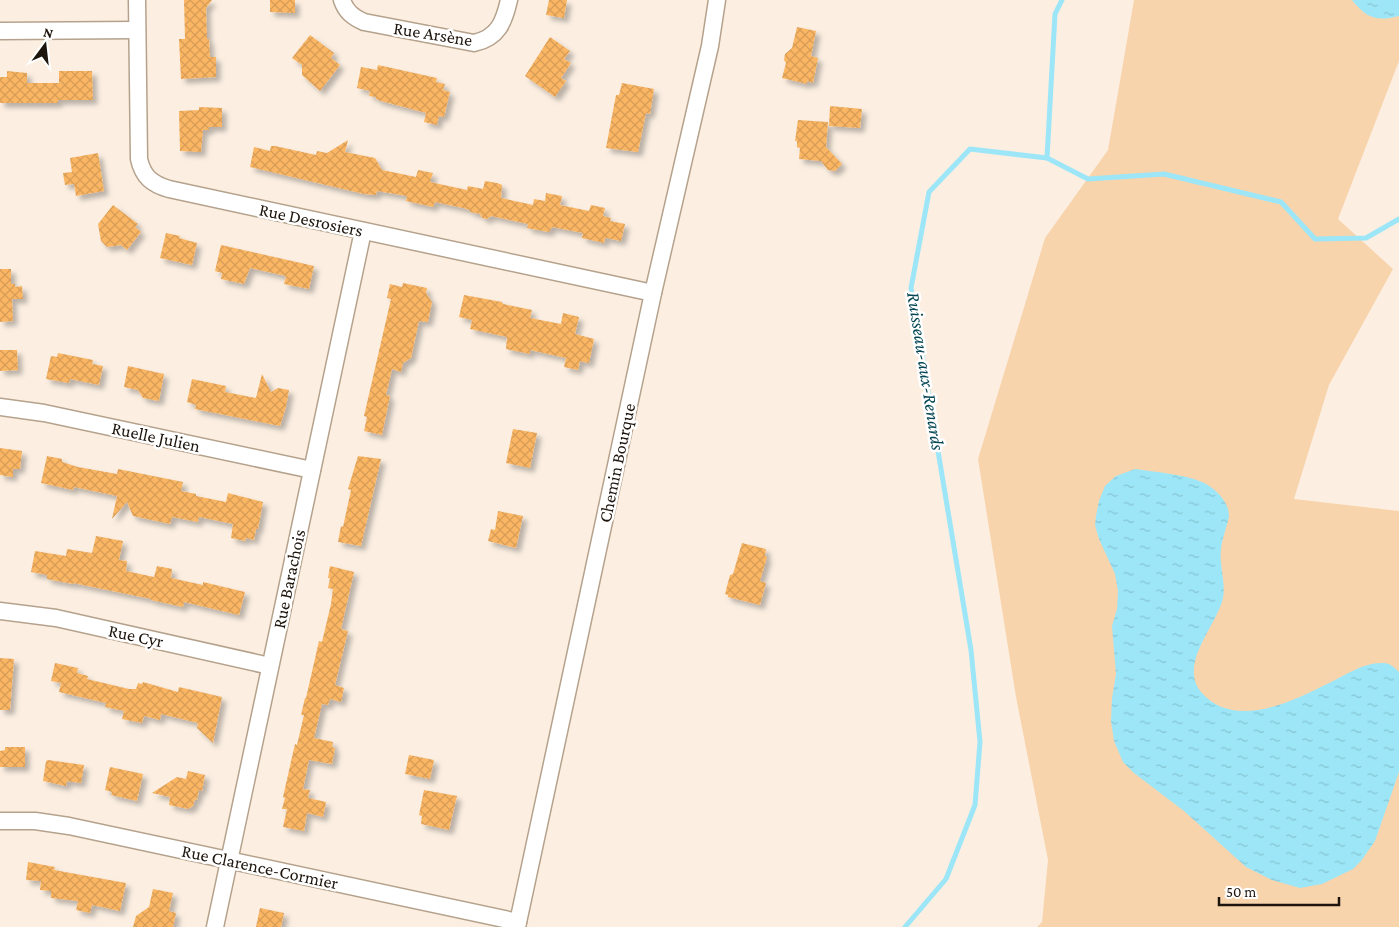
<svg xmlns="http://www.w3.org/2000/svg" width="1399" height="927" viewBox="0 0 1399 927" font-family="'Crimson Pro',serif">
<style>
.grass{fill:#f8d4ad}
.water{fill:url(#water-ripples)}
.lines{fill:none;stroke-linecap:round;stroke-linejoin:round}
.stream{stroke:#9ce6f8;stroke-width:5}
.building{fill:url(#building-cross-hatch);filter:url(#shadow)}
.minor-casing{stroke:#b5a28c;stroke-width:19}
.minor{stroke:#fff;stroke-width:16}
.labels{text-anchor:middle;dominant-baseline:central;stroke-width:5;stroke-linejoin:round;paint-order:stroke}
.street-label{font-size:18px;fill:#1d150d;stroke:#fff}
.water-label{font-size:19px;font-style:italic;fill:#034653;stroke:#fff}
</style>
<defs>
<pattern id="water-ripples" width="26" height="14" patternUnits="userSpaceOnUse" patternTransform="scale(1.25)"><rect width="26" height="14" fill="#9ce6f8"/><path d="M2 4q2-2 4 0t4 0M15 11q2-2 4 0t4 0" fill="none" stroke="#86c4d3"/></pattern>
<pattern id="building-cross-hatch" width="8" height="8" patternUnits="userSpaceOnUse" patternTransform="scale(1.25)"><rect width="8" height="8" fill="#fbb664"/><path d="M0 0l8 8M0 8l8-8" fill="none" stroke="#d79c56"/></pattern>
<filter id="shadow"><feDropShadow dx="4.5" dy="4.5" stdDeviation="2.5" flood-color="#0004"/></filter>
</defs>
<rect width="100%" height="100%" fill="#fcefe2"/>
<polygon class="grass" points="1134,0 1399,0 1399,61 1338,219 1393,269 1329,385 1294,499 1399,511 1399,927 1037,927 1042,922 1048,860 1016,697 978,459 1045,238 1108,150"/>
<g class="water">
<path d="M 1352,0 L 1399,0 L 1399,16 C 1377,22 1366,18 1352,0 Z"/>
<path d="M 1135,469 C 1155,472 1183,474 1202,482 C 1214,487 1229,501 1229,516 C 1228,524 1222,538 1221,549 C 1219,565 1226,583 1223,598 C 1217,625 1178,664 1201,692 C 1233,730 1292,702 1327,684 C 1344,676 1364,662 1383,663 C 1390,663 1394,667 1399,672 L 1399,772 L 1375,841 L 1361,861 L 1353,869 L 1322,884 L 1300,888 L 1272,880 L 1246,867 L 1184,811 L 1134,773 L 1123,762 L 1114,741 L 1111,721 L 1112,698 L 1116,674 L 1112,626 L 1117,609 L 1118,591 L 1115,574 L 1099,539 L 1095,525 L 1096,516 L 1099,501 L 1105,486 L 1116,476 Z"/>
</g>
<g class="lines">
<g class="stream">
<polyline points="1047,158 1055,14 1062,0"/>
<polyline points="905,927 946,879 975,805 980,742 971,650 911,288 929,192 970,149 1047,158 1088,179 1164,174 1281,202 1315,239 1366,238 1399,219"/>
</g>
</g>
<g class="building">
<polygon points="184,0 212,0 206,8 207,39 209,39 210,57 216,57 216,77 181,79 179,39 185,39"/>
<polygon points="270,0 295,0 295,13 270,12"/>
<polygon points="549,0 567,0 564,18 546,15"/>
<polygon points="797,27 816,31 811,56 818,58 813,83 807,81 807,84 782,78 786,63 784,60 785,54 792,48"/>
<polygon points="310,35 334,53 331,58 340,65 320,91 302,75 302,65 292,58"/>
<polygon points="550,37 570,51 564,59 571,63 561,78 566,81 555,97 525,76"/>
<polygon points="378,65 437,78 436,82 445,84 443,90 450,92 444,117 439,116 437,125 424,122 426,113 381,101 376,99 376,97 369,96 370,91 357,88 361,67 377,70"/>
<polygon points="7,71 27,73 27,83 59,83 59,71 92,71 93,100 58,100 58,103 0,103 0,77 7,77"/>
<polygon points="622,83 654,89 650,114 646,113 638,152 606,148 616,95 619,95"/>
<polygon points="830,106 862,109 860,128 829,126"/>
<polygon points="199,107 222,108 222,127 209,127 209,130 203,130 201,152 180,151 179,111 199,110"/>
<polygon points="798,120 828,122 826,147 842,164 835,171 828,170 821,161 799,159 800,148 797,147 797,141 795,141"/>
<polygon points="348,140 345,152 375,158 382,170 416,177 418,170 433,173 430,182 467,190 468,186 483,189 485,181 497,183 502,185 501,198 533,205 534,199 545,201 546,193 562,196 560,205 589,211 591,205 605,208 603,216 611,218 610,221 625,224 621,241 606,238 605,238 604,243 582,238 583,233 552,227 549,232 527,228 528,224 491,216 487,219 482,218 480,214 470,212 470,210 463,208 435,202 433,207 406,201 407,196 377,191 376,195 364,194 250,167 254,147 270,151 271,146 275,146 316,155 317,151 327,153"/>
<polygon points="98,153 104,191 76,196 74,184 65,185 63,173 72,172 70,158"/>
<polygon points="113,205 138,224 135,227 141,232 127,250 121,245 107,247 101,241 98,224"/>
<polygon points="166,233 180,236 179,238 197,243 192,265 160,258"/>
<polygon points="221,245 314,266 309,289 284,284 286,276 250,268 244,284 221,279 222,273 215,271"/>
<polygon points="0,269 11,269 11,284 15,284 15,287 22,286 23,299 12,299 13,321 0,322"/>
<polygon points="403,283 427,288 426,293 432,302 428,322 419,321 411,358 403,363 401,372 392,369 386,395 390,396 382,435 364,431 367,417 364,416 391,299 387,298 390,284 402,287"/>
<polygon points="464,295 502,302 503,304 532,310 530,318 561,324 563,313 579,317 575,334 594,339 589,363 580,361 578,370 564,367 566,358 530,350 530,354 506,349 507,337 470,329 472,320 459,317"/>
<polygon points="0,350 17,350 18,370 0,371"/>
<polygon points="58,353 93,360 92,364 103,366 99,385 70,379 69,383 46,379 51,356 57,357"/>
<polygon points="128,366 164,374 159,401 143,398 138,390 124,387"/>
<polygon points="262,374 271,392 278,388 289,390 286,407 280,426 195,409 196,405 187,402 192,379 226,386 225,392 256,398"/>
<polygon points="513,429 537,433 530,468 506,463"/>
<polygon points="0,448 22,451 20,469 13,469 13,477 0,475"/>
<polygon points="47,456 62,459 62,462 78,467 117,474 118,469 183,482 181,491 196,494 196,496 226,502 228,493 263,502 258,529 256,529 254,540 246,538 245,541 231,538 233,524 199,517 198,522 172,517 170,524 133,516 127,502 112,519 117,496 74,487 73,490 41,483"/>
<polygon points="358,456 381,459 361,546 338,542 341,526 343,527 351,490 348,489"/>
<polygon points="498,511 523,516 516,548 488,541 491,529 495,530"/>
<polygon points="96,536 123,541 119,560 127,561 126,571 154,577 157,566 172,569 171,578 203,585 203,582 245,592 239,615 184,602 183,607 151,600 151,599 73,583 73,584 47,579 47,575 31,572 35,551 66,556 67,549 92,553"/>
<polygon points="742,543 766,549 765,556 767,557 760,581 766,583 760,605 728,597 728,595 725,594 730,575 733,574"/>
<polygon points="330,566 354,572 341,629 348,631 335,685 344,688 341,702 330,699 328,705 322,704 314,738 333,742 332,747 335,748 332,764 309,760 303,789 310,790 308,798 326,802 323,817 307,813 304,831 283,827 287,809 282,809 285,798 283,797 295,744 297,745 304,715 301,715 305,698 306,698 319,641 322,642 331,604 333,589 328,588 330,578 328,578"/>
<polygon points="0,658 14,659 10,710 0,710"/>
<polygon points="55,663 78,668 77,673 88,676 87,679 129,689 136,689 138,683 142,684 143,682 178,692 179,687 222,697 213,743 197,728 198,723 161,714 160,720 144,716 142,723 122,719 124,711 105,707 106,703 59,692 61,683 51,681"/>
<polygon points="5,747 25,747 25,767 0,767 0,751 5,750"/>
<polygon points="409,755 434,760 430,779 405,774"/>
<polygon points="48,760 84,765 81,783 67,781 66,786 43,781 46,761"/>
<polygon points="110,767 143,774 137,801 111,795 112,792 105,790"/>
<polygon points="188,771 205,775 202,791 199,790 197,800 195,799 193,806 188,809 169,805 170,797 152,793 177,777 186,779"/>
<polygon points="424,790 457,796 449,830 421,824 422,816 419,815"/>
<polygon points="28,862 55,867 54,870 126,883 120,911 92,905 90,913 76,910 78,901 51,898 51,891 40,890 41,881 26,880"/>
<polygon points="153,889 173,893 169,911 176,913 173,927 133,927 136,916 149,907"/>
<polygon points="260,908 284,913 281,927 256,927"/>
</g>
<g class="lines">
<g class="minor-casing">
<g id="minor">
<path d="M 137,0 L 139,159 C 143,177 152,184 169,189 L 653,293"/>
<path d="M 342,0 C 346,12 353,17 364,22 L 474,43 C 498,38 504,22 509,0"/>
<polyline points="0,31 137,30"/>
<polyline points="0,407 44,413 312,470"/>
<polyline points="0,611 56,618 270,666"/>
<polyline points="0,821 35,821 69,826 518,922"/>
<polyline points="215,927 363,231"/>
<polyline points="517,927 653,293 710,46 717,0"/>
</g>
</g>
<use href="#minor" class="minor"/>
</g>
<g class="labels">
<g class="street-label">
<text transform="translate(433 34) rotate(9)">Rue Arsène</text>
<text transform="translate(311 220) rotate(12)">Rue Desrosiers</text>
<text transform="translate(156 437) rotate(12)">Ruelle Julien</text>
<text transform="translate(617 463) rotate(-78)">Chemin Bourque</text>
<text transform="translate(289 579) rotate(-78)">Rue Barachois</text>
<text transform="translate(136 636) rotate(12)">Rue Cyr</text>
<text transform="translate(260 867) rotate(12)">Rue Clarence-Cormier</text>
</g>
<g class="water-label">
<text transform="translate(926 371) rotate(81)">Ruisseau-aux-Renards</text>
</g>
</g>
<g transform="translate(45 45) rotate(15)" stroke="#ffffff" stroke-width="4" paint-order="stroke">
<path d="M0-4L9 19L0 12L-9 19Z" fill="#1d150d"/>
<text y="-8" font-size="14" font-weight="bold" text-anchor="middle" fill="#1d150d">N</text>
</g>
<path d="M1219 897v8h120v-8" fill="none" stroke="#1d150d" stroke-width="2.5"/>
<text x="1226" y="897" font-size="15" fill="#1d150d" stroke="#ffffff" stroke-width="4" paint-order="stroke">50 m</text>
</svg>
